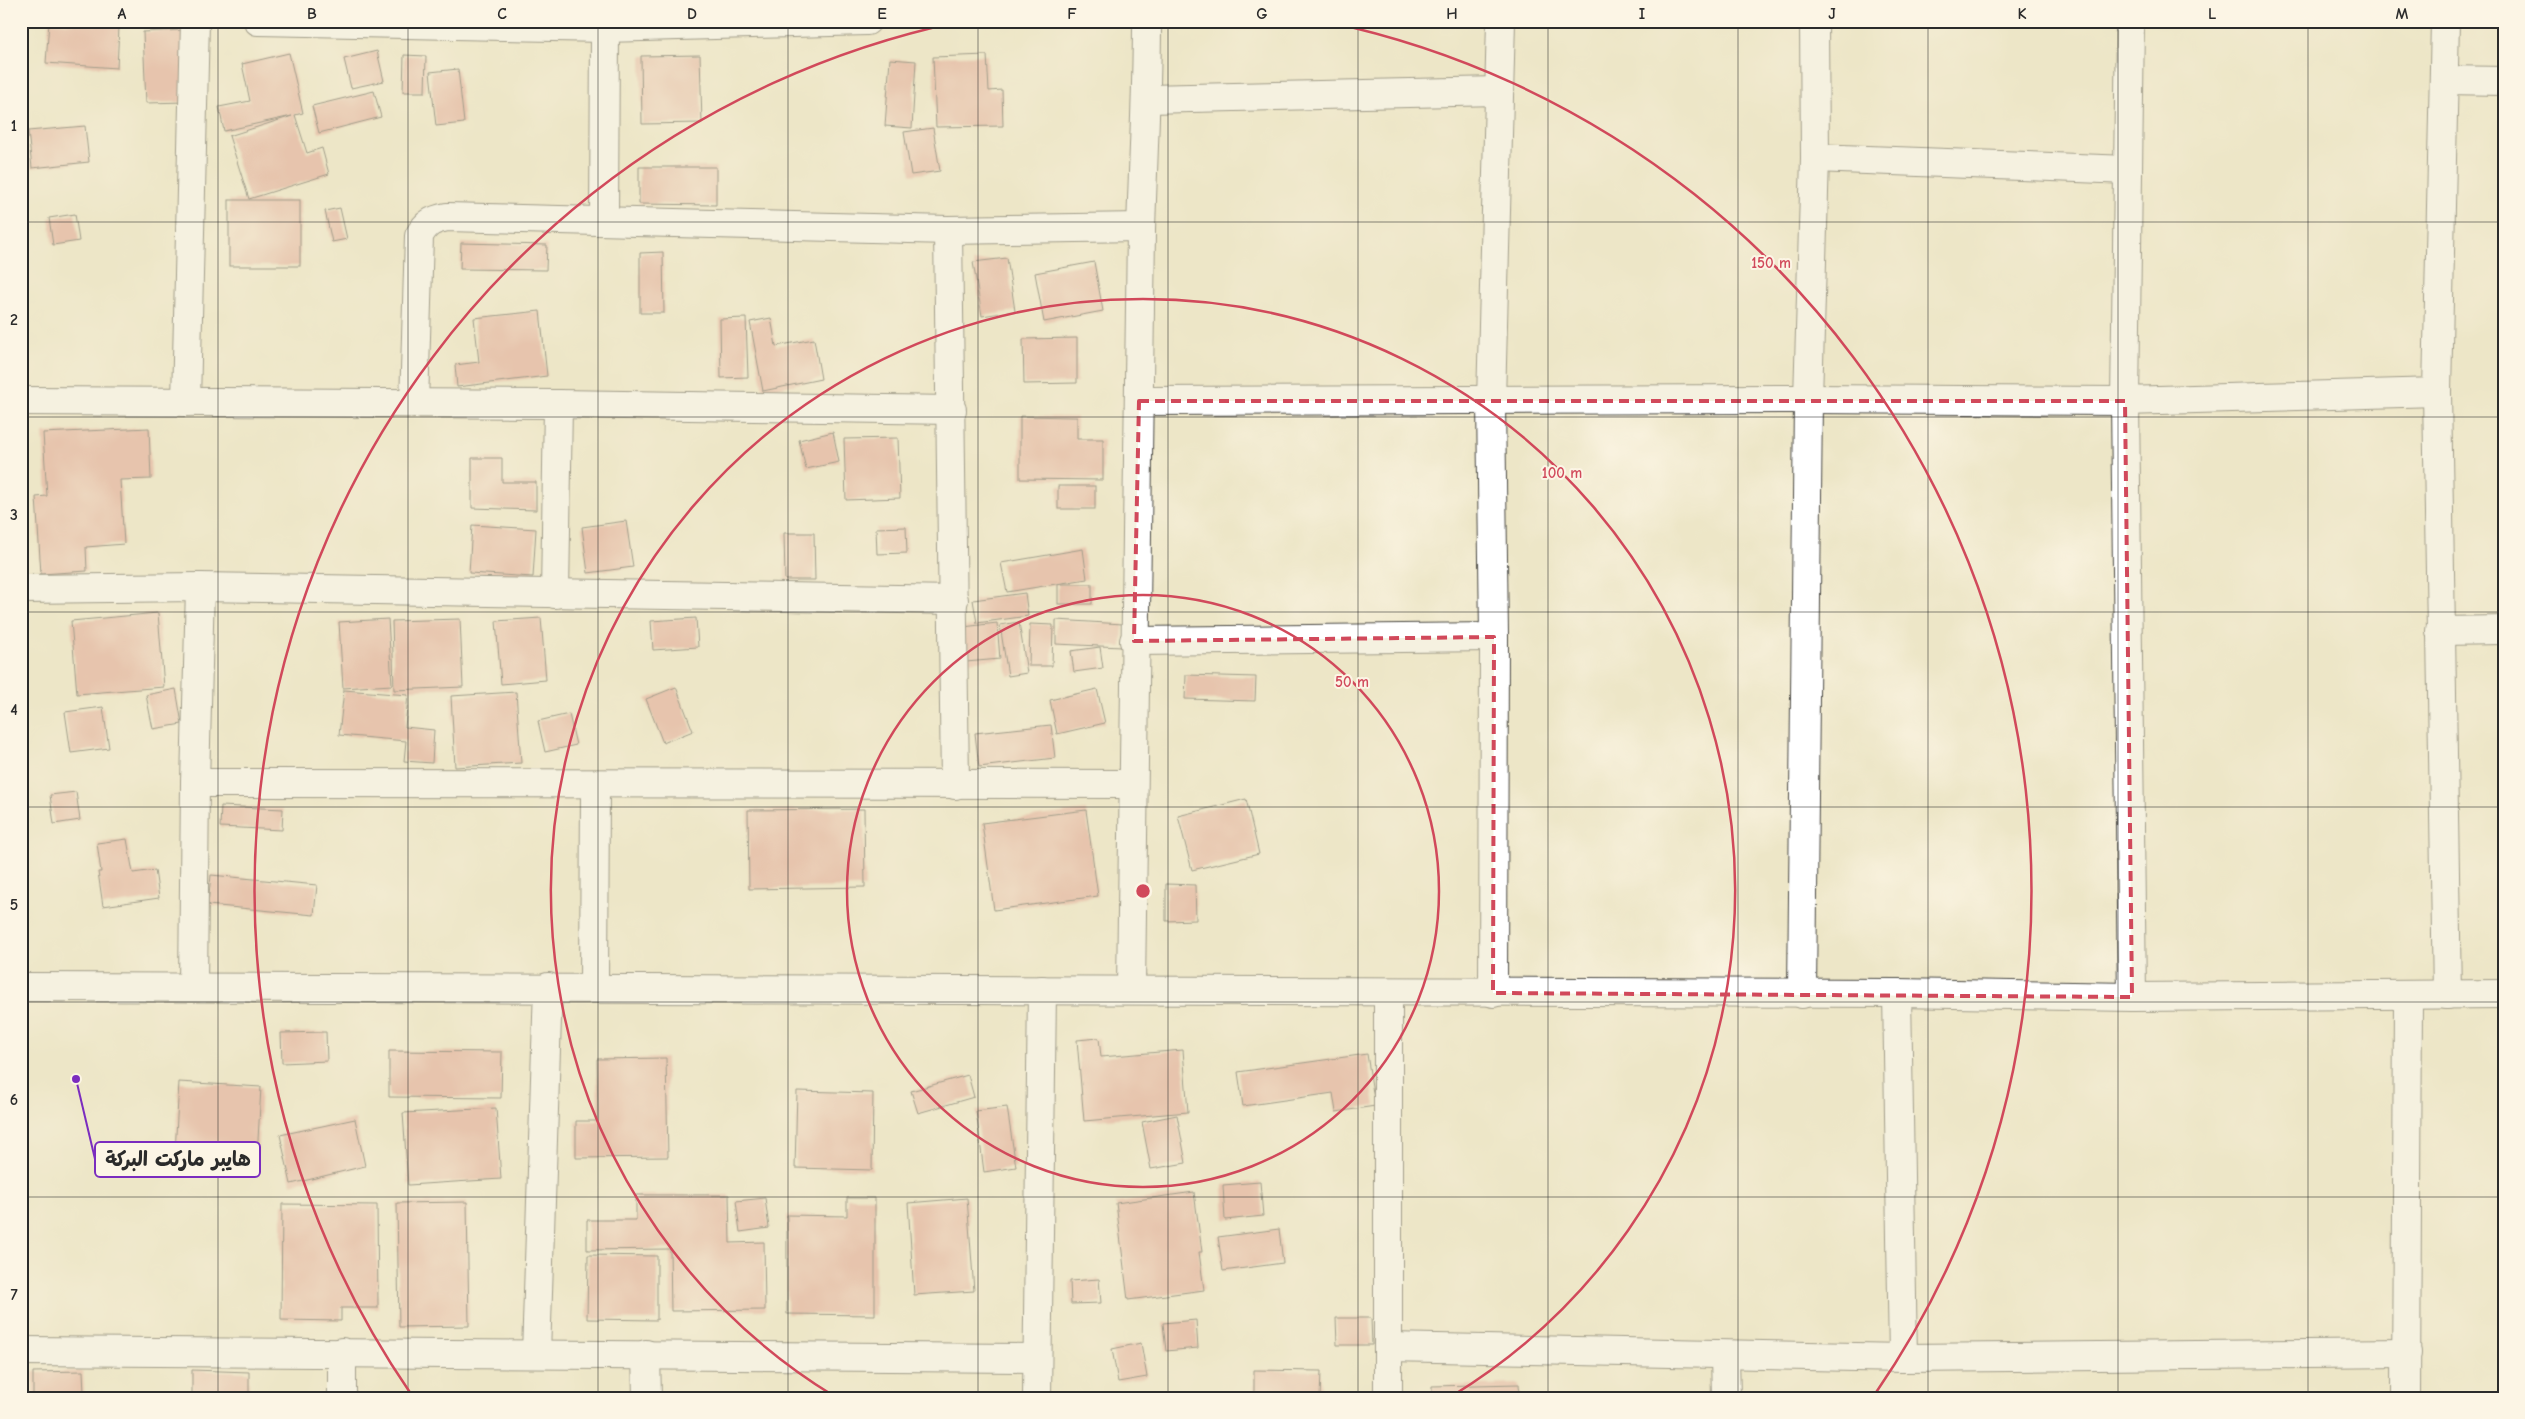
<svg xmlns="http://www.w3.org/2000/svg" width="2525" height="1419" viewBox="0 0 2525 1419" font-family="'Comic Neue','Playpen Sans Arabic',sans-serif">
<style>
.building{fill:#e09c8e}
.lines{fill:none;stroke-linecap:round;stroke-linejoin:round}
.minor-casing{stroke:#484742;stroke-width:30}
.minor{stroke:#fff;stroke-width:28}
.marked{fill:none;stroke:#d1495b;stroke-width:4;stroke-dasharray:10 6;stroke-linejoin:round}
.grid{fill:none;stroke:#2b2b2b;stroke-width:1;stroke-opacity:0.55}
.ring{fill:none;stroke:#d1495b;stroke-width:2.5}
.centre{fill:#d1495b;stroke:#fcf5e5;stroke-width:2.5}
.ring-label{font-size:15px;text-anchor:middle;font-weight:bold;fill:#d1495b;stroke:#fcf5e5;stroke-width:4;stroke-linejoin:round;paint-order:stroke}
.leader{fill:none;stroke:#7b2cbf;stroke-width:2}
.callout-dot{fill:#7b2cbf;stroke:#fcf5e5;stroke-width:2}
.callout{fill:#fcf5e5;stroke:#7b2cbf;stroke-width:2}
.callout-label{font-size:20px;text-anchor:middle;font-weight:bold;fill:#2b2b2b}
.neatline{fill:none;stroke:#2b2b2b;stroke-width:2}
.grid-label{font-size:16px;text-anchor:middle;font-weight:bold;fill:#2b2b2b}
</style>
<rect width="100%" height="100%" fill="#fcf5e5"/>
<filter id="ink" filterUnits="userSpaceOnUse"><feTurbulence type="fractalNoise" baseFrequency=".02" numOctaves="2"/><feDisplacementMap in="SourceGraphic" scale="10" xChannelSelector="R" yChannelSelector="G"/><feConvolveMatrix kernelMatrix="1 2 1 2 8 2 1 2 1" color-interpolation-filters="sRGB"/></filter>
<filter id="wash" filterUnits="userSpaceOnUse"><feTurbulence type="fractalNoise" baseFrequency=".0096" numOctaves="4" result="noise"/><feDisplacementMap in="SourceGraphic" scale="20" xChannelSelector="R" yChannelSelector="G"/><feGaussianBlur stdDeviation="1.12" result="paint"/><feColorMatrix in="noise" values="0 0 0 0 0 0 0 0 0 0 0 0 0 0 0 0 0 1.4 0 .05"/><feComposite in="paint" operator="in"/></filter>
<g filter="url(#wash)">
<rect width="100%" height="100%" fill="#ede6c7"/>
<g id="blocks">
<g class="building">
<polygon points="49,22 119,27 117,68 46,63"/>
<polygon points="183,30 186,102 146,103 143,32"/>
<polygon points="377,51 384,81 351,88 344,59"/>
<polygon points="289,53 303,113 295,115 307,153 322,148 329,174 249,199 229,136 292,116 224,131 219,107 250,101 242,64"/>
<polygon points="404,55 426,56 425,92 403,92"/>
<polygon points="700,55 702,123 642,124 641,56"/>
<polygon points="987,55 989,91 1002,90 1003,126 936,127 933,57"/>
<polygon points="890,59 916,61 912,128 885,126"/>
<polygon points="458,69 464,123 436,126 430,72"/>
<polygon points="374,91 381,117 319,133 312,106"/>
<polygon points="85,126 89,162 32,168 28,131"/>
<polygon points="933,128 940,171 911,175 904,132"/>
<polygon points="639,167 716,167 716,205 639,204"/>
<rect x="229" y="200" width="71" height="66"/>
<polygon points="340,208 347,239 332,242 325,211"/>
<polygon points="75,214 79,241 53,245 49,218"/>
<polygon points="461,243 547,245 546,270 460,269"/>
<polygon points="663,252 664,313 640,313 640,253"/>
<polygon points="1007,258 1015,311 982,316 973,262"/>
<polygon points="1094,262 1103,311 1044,322 1035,273"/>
<polygon points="540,311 547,376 457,387 455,365 479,362 474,318"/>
<polygon points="746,318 748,377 721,378 720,319"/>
<polygon points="771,318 776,346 814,339 821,379 763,391 750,322"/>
<polygon points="1077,338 1077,383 1024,384 1023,339"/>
<polygon points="1020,416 1077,417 1077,439 1103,439 1103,480 1020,479"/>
<polygon points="149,428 151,479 120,480 124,544 86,547 87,571 41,574 36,497 47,496 43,433"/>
<polygon points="833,432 839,462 806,469 799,440"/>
<polygon points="898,438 900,498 846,500 844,439"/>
<polygon points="472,458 502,458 502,482 536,482 536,510 472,508"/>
<rect x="1058" y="486" width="37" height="23"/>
<polygon points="626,521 633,567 588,573 582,527"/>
<polygon points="472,525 536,529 533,577 469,573"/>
<polygon points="906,527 907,553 877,554 876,528"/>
<polygon points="784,533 814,533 815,580 785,580"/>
<polygon points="1083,549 1087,579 1007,592 1001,563"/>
<rect x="1058" y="584" width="34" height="20"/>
<polygon points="1025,593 1028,616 977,623 973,600"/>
<polygon points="158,613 164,687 77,694 71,621"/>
<polygon points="541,618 546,680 501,684 496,621"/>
<polygon points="696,618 698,647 653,650 651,621"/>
<polygon points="388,619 392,685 343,688 339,622"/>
<polygon points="460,619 463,687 394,690 392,621"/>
<polygon points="1056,620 1123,624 1122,647 1056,644"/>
<polygon points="1019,622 1027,673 1008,676 1000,625"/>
<polygon points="997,623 1000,659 966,662 963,627"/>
<polygon points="1030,624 1053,625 1052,666 1029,666"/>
<polygon points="1100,647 1103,668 1074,672 1071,651"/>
<polygon points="1186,675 1256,677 1255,701 1185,699"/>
<polygon points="676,687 693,731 663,743 646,699"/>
<polygon points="176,689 182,724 153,729 146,695"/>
<polygon points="1097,689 1105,723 1057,734 1050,700"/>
<polygon points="344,690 408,695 405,727 434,730 432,763 404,761 406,741 339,735"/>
<polygon points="516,692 521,763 455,767 451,696"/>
<polygon points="103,707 109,748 71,753 65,712"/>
<polygon points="569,714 576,745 545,752 538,721"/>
<polygon points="1051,725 1055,758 979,767 975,733"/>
<polygon points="76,792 80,820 54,824 50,795"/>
<polygon points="1246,799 1259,854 1192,870 1178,816"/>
<polygon points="221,806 283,809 282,830 220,827"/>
<polygon points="864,809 865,887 749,889 748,810"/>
<polygon points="1086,810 1098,896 994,910 982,823"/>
<polygon points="127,839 133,873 155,870 159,898 103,906 98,872 101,872 97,843"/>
<polygon points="211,875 317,885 314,915 208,905"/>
<polygon points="1166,884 1195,885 1196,920 1166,921"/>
<polygon points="326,1032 327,1061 282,1063 281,1033"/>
<polygon points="1099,1038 1101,1057 1183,1050 1188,1112 1084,1121 1077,1040"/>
<polygon points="389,1051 502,1052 501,1098 389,1097"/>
<polygon points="1367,1054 1375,1106 1336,1112 1333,1093 1243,1106 1238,1072"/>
<polygon points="666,1058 668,1157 576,1158 576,1121 598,1121 597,1059"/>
<polygon points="968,1075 974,1097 918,1113 911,1091"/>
<polygon points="179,1082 261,1087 256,1175 174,1170"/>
<polygon points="797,1091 873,1093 872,1170 795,1168"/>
<polygon points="1007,1107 1016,1167 984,1172 976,1111"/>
<polygon points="496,1108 501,1179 408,1185 403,1113"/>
<polygon points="1177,1115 1186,1163 1151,1169 1142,1122"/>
<polygon points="355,1119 365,1166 291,1184 280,1135"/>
<polygon points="1260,1182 1263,1216 1225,1220 1223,1185"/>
<polygon points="1194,1192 1202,1252 1199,1252 1204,1290 1128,1300 1116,1203"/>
<polygon points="636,1195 729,1195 730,1243 764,1242 765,1310 671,1311 670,1249 587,1250 587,1220 636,1220"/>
<polygon points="765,1198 769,1228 740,1232 736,1201"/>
<polygon points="847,1198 875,1198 875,1315 787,1314 787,1215 847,1216"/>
<polygon points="967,1198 974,1291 914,1295 908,1203"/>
<polygon points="467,1202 469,1326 399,1327 397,1203"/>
<polygon points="282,1204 377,1205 378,1308 341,1308 341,1321 281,1320"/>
<polygon points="1279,1229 1283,1263 1223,1271 1218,1237"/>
<polygon points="588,1255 657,1256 657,1320 587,1319"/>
<polygon points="1099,1279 1101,1303 1071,1304 1070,1281"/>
<polygon points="1336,1318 1371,1318 1372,1345 1337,1345"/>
<polygon points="1196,1320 1198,1348 1166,1351 1163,1323"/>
<polygon points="1141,1343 1147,1377 1118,1382 1112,1349"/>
<polygon points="192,1370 249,1372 249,1398 192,1398"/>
<polygon points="1254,1370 1321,1371 1320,1398 1254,1398"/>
<polygon points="83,1371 84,1394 127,1393 127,1398 33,1398 33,1372"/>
<polygon points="1519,1384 1520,1398 1432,1398 1432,1386"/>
<rect x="816" y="1396" width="23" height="2"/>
</g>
</g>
</g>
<g filter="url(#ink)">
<use href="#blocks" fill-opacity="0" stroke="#484742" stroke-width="1"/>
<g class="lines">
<g class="minor-casing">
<g id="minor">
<polyline points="258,21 605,28 867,21"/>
<polyline points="2130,21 2125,401 2132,997"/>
<polyline points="2445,21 2437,392 2447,995"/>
<polyline points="2444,80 2504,81"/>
<polyline points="1147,99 1499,91"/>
<polyline points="1815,158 2128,170"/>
<polyline points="604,221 605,28"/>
<polyline points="948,230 955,785"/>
<polyline points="21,401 558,404 952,410"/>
<polyline points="1139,401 1808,399 2125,401 2437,392"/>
<polyline points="186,402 195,21"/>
<path d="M 414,404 L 419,236 C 426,223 432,220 447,217 L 948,230 L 1141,227"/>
<polyline points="21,589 200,587 954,600"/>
<polyline points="555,594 558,404"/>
<polyline points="2440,631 2504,630"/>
<polyline points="1134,641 1494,637"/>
<polyline points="195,783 1132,784"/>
<polyline points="21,987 1897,993 2132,997 2504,994"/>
<polyline points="193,987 195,783 200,587"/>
<polyline points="594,988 595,785"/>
<path d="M 1131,989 C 1132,736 1136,483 1141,230 C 1143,161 1147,91 1147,21"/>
<polyline points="1388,993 1388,1398"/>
<polyline points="1493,993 1494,637 1491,401 1501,21"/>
<polyline points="1897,993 1903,1358"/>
<polyline points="1802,994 1808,399 1815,158 1814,21"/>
<polyline points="1389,1347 1903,1358 2407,1353"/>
<polyline points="21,1351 1037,1358"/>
<polyline points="536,1354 548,987"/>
<polyline points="646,1354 647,1398"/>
<polyline points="1725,1356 1726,1398"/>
<polyline points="342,1398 342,1352"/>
<polyline points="1037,1398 1042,990"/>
<polyline points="2406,1398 2408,995"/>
</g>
</g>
<use href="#minor" class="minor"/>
</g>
</g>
<path d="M0 0H2525V1419H0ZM 1139,401 L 2125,401 L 2132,997 L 1493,993 L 1494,637 L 1134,641 Z" fill="#ede6c7" fill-opacity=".55" fill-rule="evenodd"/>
<path class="marked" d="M 1139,401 L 2125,401 L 2132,997 L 1493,993 L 1494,637 L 1134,641 Z"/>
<path class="grid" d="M 218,21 L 218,1398M 408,21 L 408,1398M 598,21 L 598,1398M 788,21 L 788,1398M 978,21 L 978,1398M 1168,21 L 1168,1398M 1358,21 L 1358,1398M 1548,21 L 1548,1398M 1738,21 L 1738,1398M 1928,21 L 1928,1398M 2118,21 L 2118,1398M 2308,21 L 2308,1398M 21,222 L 2504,222M 21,417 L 2504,417M 21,612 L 2504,612M 21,807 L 2504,807M 21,1002 L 2504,1002M 21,1197 L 2504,1197"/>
<g class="ring">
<circle cx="1143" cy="891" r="296"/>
<path d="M834 1396A592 592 0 1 1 1452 1396"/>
<path d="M411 1394A888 888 0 0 1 958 22M1328 22A888 888 0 0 1 1875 1394"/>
</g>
<circle cx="1143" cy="891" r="8" class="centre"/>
<g class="ring-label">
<text x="1771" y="268">150 m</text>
<text x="1562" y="478">100 m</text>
<text x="1352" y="687">50 m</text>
</g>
<path class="leader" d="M76 1079L95 1159"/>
<circle class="callout-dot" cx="76" cy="1079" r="5"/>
<rect class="callout" x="95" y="1142" width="165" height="35" rx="5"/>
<g class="callout-label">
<text x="178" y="1166">هايبر ماركت البركة</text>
</g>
<rect width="2525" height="1419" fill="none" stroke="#fcf5e5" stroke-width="55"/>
<rect x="28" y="28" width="2470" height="1364" class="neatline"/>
<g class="grid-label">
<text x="122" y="19">A</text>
<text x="312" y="19">B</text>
<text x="502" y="19">C</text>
<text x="692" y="19">D</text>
<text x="882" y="19">E</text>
<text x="1072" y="19">F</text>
<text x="1262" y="19">G</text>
<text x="1452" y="19">H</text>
<text x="1642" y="19">I</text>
<text x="1832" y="19">J</text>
<text x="2022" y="19">K</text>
<text x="2212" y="19">L</text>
<text x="2402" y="19">M</text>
<text x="14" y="131">1</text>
<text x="14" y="325">2</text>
<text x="14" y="520">3</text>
<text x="14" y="715">4</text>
<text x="14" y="910">5</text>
<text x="14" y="1105">6</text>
<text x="14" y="1300">7</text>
</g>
</svg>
